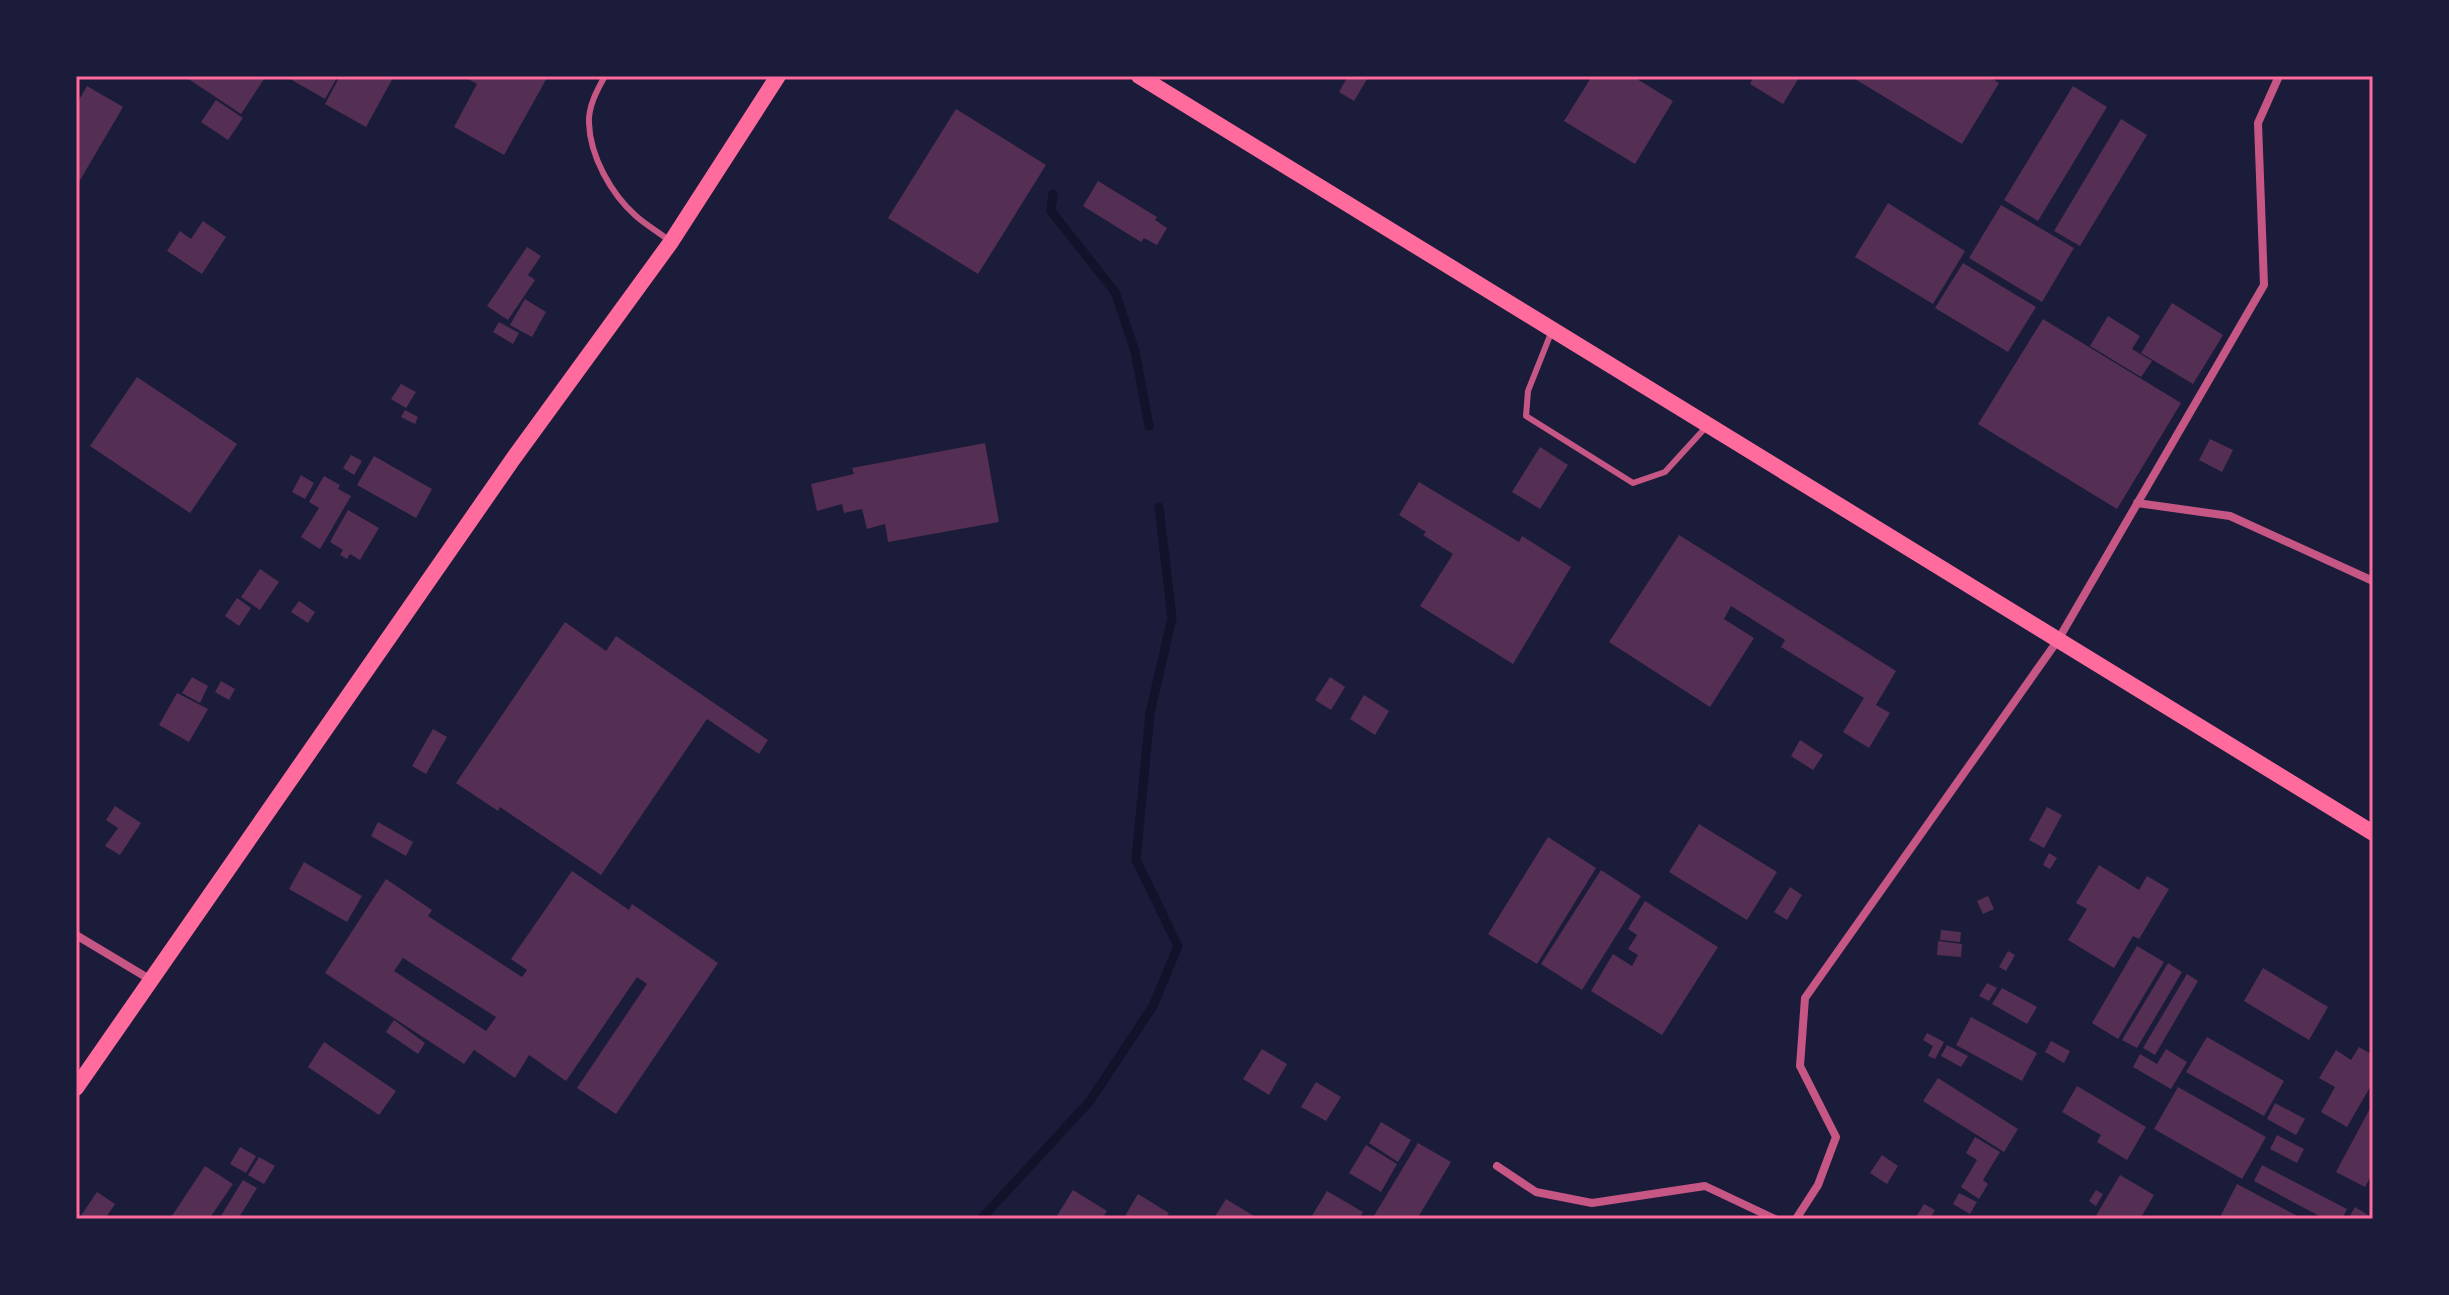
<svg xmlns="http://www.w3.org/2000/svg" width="2449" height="1295" viewBox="0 0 2449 1295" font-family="'Noto Serif',serif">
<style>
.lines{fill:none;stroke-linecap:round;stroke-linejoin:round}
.stream{stroke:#12122b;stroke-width:9}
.building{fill:#542f53;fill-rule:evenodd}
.service{stroke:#c65784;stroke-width:6}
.minor{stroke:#c65784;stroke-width:8}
.secondary{stroke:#ff6b9d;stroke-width:16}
.neatline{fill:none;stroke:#ff6b9d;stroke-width:3}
</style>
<rect width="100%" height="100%" fill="#1b1b3a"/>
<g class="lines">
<g class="stream">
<polyline points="1053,194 1051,211 1115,292 1135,351 1149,426"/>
<polyline points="981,1219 1090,1101 1153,1006 1178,946 1136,860 1150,713 1172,618 1159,507"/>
</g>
</g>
<g class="building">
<polygon points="184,76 266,76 241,114"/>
<polygon points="285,76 338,76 325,99"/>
<polygon points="340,76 394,76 366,127 325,104"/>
<polygon points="463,76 548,76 504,155 454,127 477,84"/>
<polygon points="1348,76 1369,76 1354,101 1339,92"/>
<polygon points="1592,76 1632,76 1673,101 1635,164 1564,121"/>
<polygon points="1754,76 1800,76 1783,104 1750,84"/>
<polygon points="1850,76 1988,76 1999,83 1962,144"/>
<polygon points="87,86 123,107 76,187 76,105"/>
<polygon points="2073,86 2107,107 2038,221 2004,200"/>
<polygon points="216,100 243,118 228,140 201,122"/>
<polygon points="956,109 1046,165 978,274 888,218"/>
<polygon points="2121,119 2147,135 2080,246 2054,231"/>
<polygon points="1098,181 1157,217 1155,220 1167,228 1157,245 1144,238 1141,242 1083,206"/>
<polygon points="1888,203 1965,251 1933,304 1855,257"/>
<polygon points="2001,205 2074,248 2042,302 1969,258"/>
<polygon points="203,221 226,237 202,274 167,251 180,231 191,239"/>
<polygon points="527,247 541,256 528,275 535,280 508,320 487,306"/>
<polygon points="1963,263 2036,307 2008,352 1935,308"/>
<polygon points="525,299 546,312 532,337 510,325"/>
<polygon points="2172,303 2223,335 2193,384 2141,353"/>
<polygon points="2108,316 2140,336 2132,349 2152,361 2141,377 2090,346"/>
<polygon points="2043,319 2181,403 2117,509 1978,424"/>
<polygon points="499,322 519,333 513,344 493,332"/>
<polygon points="137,377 237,444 190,513 90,446"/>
<polygon points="401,384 416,392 406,408 391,399"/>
<polygon points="405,410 418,417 415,424 401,417"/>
<polygon points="2210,439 2233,450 2222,472 2199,460"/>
<polygon points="985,443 999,522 888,542 885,524 867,529 862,509 844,513 842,504 817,511 811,484 854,474 852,468"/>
<polygon points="1540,447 1568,465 1540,509 1512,492"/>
<polygon points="351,455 362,461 354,475 343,468"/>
<polygon points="374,456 432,489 416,518 357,485"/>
<polygon points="301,475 314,483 305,499 292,492"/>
<polygon points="324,476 340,485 338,489 351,496 320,549 301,537 319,508 309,502"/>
<polygon points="1419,482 1519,542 1522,536 1571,567 1513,664 1420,606 1453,554 1423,535 1426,532 1399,515"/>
<polygon points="348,510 379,528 360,560 350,554 347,559 340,555 343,550 330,542"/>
<polygon points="1679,535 1896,671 1876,705 1890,713 1869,748 1843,732 1864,698 1781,647 1785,640 1731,606 1724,619 1754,638 1710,707 1609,642"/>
<polygon points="260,569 279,582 260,610 241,597"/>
<polygon points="237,598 251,608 239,626 225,616"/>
<polygon points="299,601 315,612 308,623 291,612"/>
<polygon points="565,622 606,651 616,636 768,740 759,754 707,719 601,875 500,807 498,811 456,783"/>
<polygon points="192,677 208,686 200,703 182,693"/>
<polygon points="1330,677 1345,687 1331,710 1315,700"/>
<polygon points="221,681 235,689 229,700 215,692"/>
<polygon points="177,693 208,709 189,742 159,725"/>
<polygon points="1364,695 1389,711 1375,735 1350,719"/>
<polygon points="433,729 447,737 426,774 412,766"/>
<polygon points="1800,740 1823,755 1813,770 1791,756"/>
<polygon points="115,806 141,823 120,855 105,846 118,828 106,820"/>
<polygon points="2047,807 2062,815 2044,848 2029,840"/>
<polygon points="378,822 413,842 406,856 371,836"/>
<polygon points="1699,824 1777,872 1747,920 1669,872"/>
<polygon points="1548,837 1596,868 1537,964 1488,934"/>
<polygon points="2049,853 2057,858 2050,869 2043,865"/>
<polygon points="304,862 362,896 347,922 289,889"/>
<polygon points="2099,865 2139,890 2147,876 2169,889 2139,939 2133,936 2114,968 2068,940 2087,909 2076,903"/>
<polygon points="1601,870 1641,896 1582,990 1541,964"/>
<path d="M 572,871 L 629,910 L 632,904 L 718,963 L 616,1114 L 577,1088 L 647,984 L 637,977 L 566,1081 L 529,1055 L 515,1078 L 474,1050 L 464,1064 L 325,973 L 386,879 L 432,910 L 428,916 L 522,977 L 527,970 L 511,959 ZM 403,958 L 496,1017 L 486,1031 L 394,971 Z"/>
<polygon points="1790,887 1802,895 1787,920 1774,912"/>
<polygon points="1988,896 1994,909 1983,914 1977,901"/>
<polygon points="1645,901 1718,947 1662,1035 1591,991 1613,954 1632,966 1638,955 1628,949 1637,935 1628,929"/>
<polygon points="1941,930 1961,932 1960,942 1940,940"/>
<polygon points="1938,941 1962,944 1961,957 1937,955"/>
<polygon points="2137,946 2164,962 2118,1039 2092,1023"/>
<polygon points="2008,951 2015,955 2006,971 1999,967"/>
<polygon points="2168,963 2182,972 2137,1048 2122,1040"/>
<polygon points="2263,968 2328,1007 2309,1040 2244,1001"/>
<polygon points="2187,974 2198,981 2155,1055 2143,1048"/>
<polygon points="1987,983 1997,988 1989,1001 1979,996"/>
<polygon points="2002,988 2037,1007 2027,1024 1992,1004"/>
<polygon points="1971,1017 2037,1053 2022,1081 1956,1045"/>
<polygon points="394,1020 425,1043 418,1054 386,1032"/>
<polygon points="1927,1033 1944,1042 1935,1059 1928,1056 1933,1046 1923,1040"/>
<polygon points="2207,1037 2284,1081 2264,1116 2186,1072"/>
<polygon points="2051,1041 2070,1051 2064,1063 2045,1052"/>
<polygon points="324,1042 396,1091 379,1115 308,1067"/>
<polygon points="1947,1045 1968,1056 1961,1067 1941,1056"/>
<polygon points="2359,1047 2373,1055 2373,1082 2347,1127 2321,1112 2335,1087 2319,1078 2336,1050 2351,1060"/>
<polygon points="1262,1049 1287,1064 1269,1095 1243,1079"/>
<polygon points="2166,1049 2187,1062 2171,1089 2133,1067 2140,1054 2157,1064"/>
<polygon points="1938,1078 2018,1129 2004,1152 1923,1101"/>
<polygon points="1316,1082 1341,1097 1326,1121 1301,1107"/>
<polygon points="2077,1086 2146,1127 2127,1160 2097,1142 2101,1135 2062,1112"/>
<polygon points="2178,1087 2266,1137 2242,1179 2154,1129"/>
<polygon points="2275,1103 2305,1119 2296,1135 2267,1119"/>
<polygon points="2373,1103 2373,1172 2365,1187 2336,1172"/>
<polygon points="1381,1122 1411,1140 1398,1162 1369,1143"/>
<polygon points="2277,1135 2304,1149 2297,1163 2270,1149"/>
<polygon points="1975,1137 2000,1152 1983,1180 1988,1184 1979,1199 1961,1187 1977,1160 1966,1153"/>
<polygon points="1418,1143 1451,1162 1417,1219 1372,1219"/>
<polygon points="1366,1145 1397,1164 1381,1192 1349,1173"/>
<polygon points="240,1147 256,1156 246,1173 230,1164"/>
<polygon points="1882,1155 1898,1166 1887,1184 1870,1173"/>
<polygon points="259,1157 275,1166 264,1184 248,1175"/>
<polygon points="2262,1165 2347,1209 2342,1219 2325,1219 2254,1181"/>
<polygon points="205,1166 233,1184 209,1219 170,1219"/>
<polygon points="2120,1175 2154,1195 2140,1219 2094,1219"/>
<polygon points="243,1180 257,1188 238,1219 219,1219"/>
<polygon points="2237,1184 2303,1219 2220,1217"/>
<polygon points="1073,1190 1107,1211 1102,1219 1055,1219"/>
<polygon points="2096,1190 2103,1194 2096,1206 2089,1201"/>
<polygon points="1327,1191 1363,1212 1359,1219 1310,1219"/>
<polygon points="97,1192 115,1204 105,1219 82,1219 80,1217"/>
<polygon points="1959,1193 1977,1202 1970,1214 1953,1204"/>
<polygon points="1138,1194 1169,1213 1165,1219 1129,1219 1125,1216"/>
<polygon points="1226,1199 1259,1219 1214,1218"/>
<polygon points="1924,1204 1935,1210 1930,1219 1915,1219"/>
<polygon points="2355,1207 2373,1218 2373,1219 2348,1219"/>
</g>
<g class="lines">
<g class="service">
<path d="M 605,76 C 597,90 588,107 589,123 C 590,156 611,194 636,216 C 646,225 660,233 671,242"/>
<polyline points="1551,333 1528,391 1526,416 1633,483 1665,472 1706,427"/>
</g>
<g class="minor">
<polyline points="2137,503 2230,516 2373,581"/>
<polyline points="76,935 151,980"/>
<polyline points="1497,1166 1536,1192 1592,1203 1705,1186 1775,1219"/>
<polyline points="1796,1219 1818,1185 1836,1137 1800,1066 1805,998 2058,640 2264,285 2258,123 2279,76"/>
</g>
<g class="secondary">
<polyline points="1139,76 2373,833"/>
<polyline points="76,1088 513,459 671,242 778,76"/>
</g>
</g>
<rect width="2449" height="1295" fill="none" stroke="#1b1b3a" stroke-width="156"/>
<rect x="78" y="78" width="2293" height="1139" class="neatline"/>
</svg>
